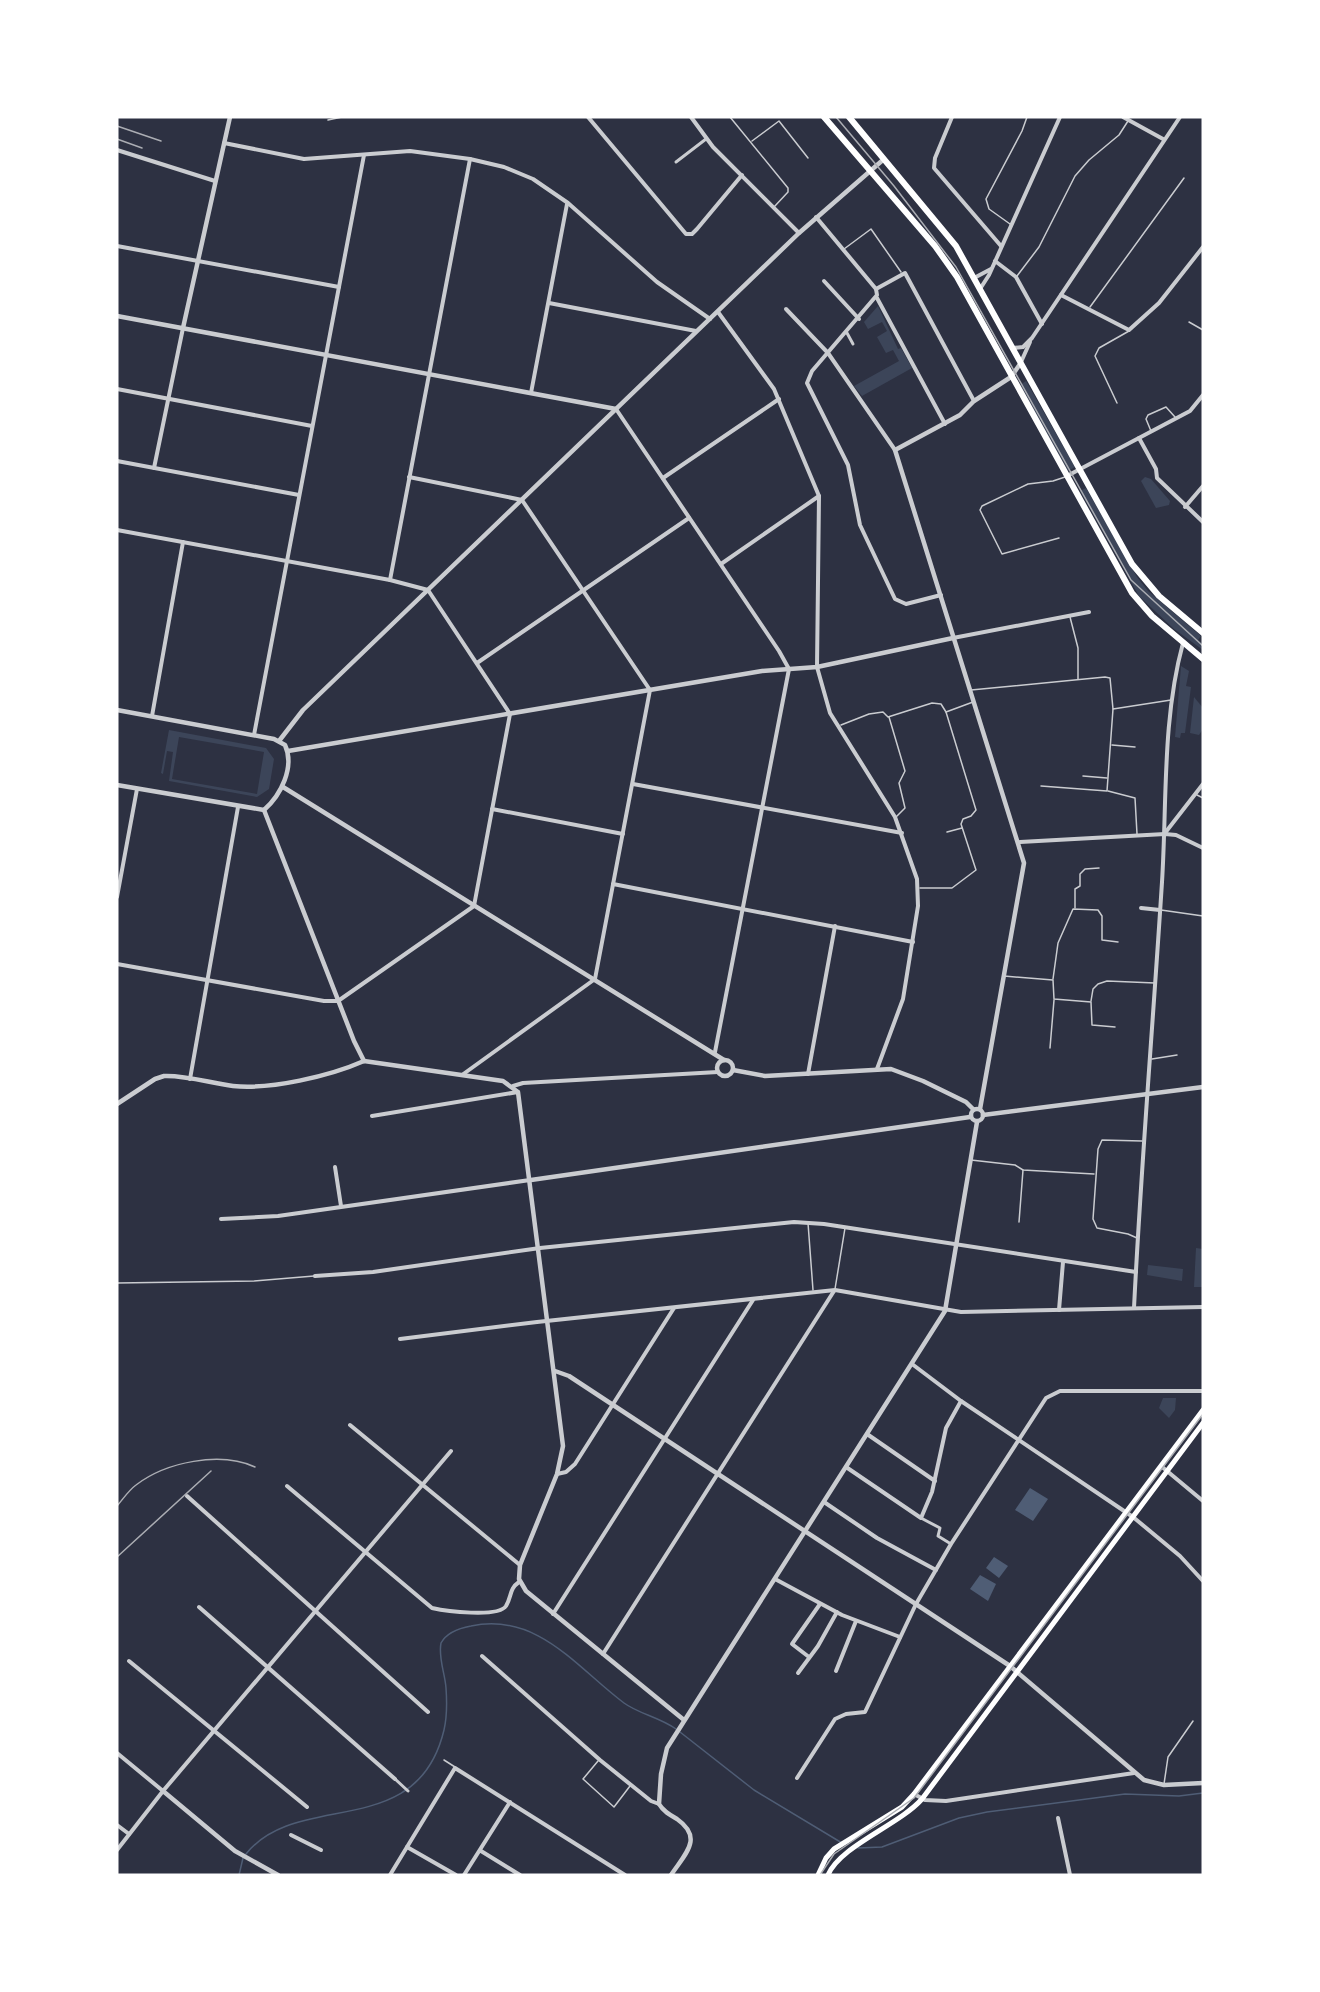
<svg xmlns="http://www.w3.org/2000/svg" width="1320" height="1992" viewBox="0 0 1320 1992" font-family="Quicksand,sans-serif">
<style>
.green{fill:#3c4559;fill-rule:evenodd}
.water{fill:#4f5d75}
.lines{fill:none;stroke-linecap:round;stroke-linejoin:round}
.stream{stroke:#4f5d75;stroke-width:1.5}
.service{stroke:#caccd0;stroke-width:1.5}
.pedestrian{stroke:#caccd0;stroke-width:3}
.minor{stroke:#caccd0;stroke-width:4}
.tertiary{stroke:#caccd0;stroke-width:4.5}
.secondary{stroke:#fff;stroke-width:5}
.primary{stroke:#fff;stroke-width:6}
.tram{stroke:#abadb3;stroke-width:1.5}
.rail{stroke:#abadb3;stroke-width:1.5}
</style>
<rect width="100%" height="100%" fill="#2d3142"/>
<g class="green">
<polygon points="878,306 898,349 901,348 912,368 862,396 854,386 899,361 893,350 886,353 877,337 887,331 882,322 868,329 864,322"/>
<polygon points="1026,381 1075,467 1068,471 1020,385"/>
<polygon points="1145,477 1151,479 1170,501 1169,505 1156,508 1141,481"/>
<polygon points="1086,488 1137,577 1148,591 1201,636 1198,640 1203,644 1203,650 1174,629 1139,596 1080,491"/>
<polygon points="1181,666 1189,671 1186,686 1191,687 1185,733 1181,733 1180,738 1175,737"/>
<polygon points="1194,697 1203,708 1203,729 1199,735 1190,733"/>
<path d="M 169,730 L 266,748 L 274,759 L 269,789 L 257,797 L 169,781 L 173,752 L 167,751 L 163,774 L 161,773 ZM 179,737 L 264,752 L 257,794 L 172,779 Z"/>
<polygon points="1196,1248 1203,1249 1203,1287 1194,1287"/>
<polygon points="1148,1265 1183,1269 1182,1281 1147,1275"/>
<polygon points="1163,1398 1176,1398 1175,1410 1169,1418 1159,1408"/>
</g>
<g class="water">
<polygon points="1030,1488 1048,1499 1033,1521 1015,1510"/>
<polygon points="994,1557 1008,1566 999,1578 986,1568"/>
<polygon points="980,1575 996,1584 988,1601 970,1589"/>
</g>
<g class="lines">
<g class="stream">
<polyline points="680,1732 754,1790 842,1843"/>
<polyline points="858,1848 882,1847 959,1818 987,1812 1125,1794 1179,1796 1203,1793"/>
<path d="M 246,1854 C 298,1789 417,1843 444,1730 C 447,1717 447,1702 446,1688 C 445,1673 438,1658 441,1643 C 447,1632 460,1628 471,1626 C 538,1612 577,1668 624,1703 C 639,1714 659,1717 676,1729"/>
<polyline points="239,1875 243,1858"/>
</g>
<g class="service">
<polyline points="730,117 788,188 788,192 774,207"/>
<polyline points="328,120 342,117"/>
<polyline points="752,141 779,121 808,158"/>
<polyline points="1010,224 989,209 986,199 1022,131 1027,117"/>
<polyline points="844,249 871,229 901,272"/>
<polyline points="1017,276 1039,247 1075,176 1089,160 1119,135 1128,121"/>
<polyline points="1090,307 1184,178"/>
<polyline points="1189,322 1203,330"/>
<polyline points="1117,403 1095,356 1099,348 1129,331"/>
<polyline points="1151,431 1146,419 1148,415 1166,407 1175,417"/>
<polyline points="1059,538 1002,554 980,510 982,506 1028,484 1053,481 1065,477"/>
<polyline points="1070,617 1078,648 1078,679"/>
<polyline points="971,690 1105,677 1110,678 1113,709 1171,700"/>
<polyline points="889,717 905,771 899,783 905,808 896,817"/>
<polyline points="841,725 869,714 883,712 888,717 932,703 941,704 946,712 973,702"/>
<polyline points="1112,745 1135,747"/>
<polyline points="1083,776 1107,778"/>
<polyline points="1041,786 1107,791 1113,709"/>
<polyline points="1108,791 1135,798 1137,834"/>
<polyline points="1197,795 1203,798"/>
<polyline points="947,832 962,828"/>
<polyline points="920,888 952,888 976,870 961,824 963,819 971,816 976,810 946,712"/>
<polyline points="1075,908 1075,889 1080,886 1080,874 1085,869 1099,868"/>
<polyline points="1161,910 1203,916"/>
<polyline points="1004,976 1053,980 1054,999 1091,1002 1092,1025 1115,1027"/>
<polyline points="1053,979 1058,943 1073,909 1098,910 1102,916 1102,940 1118,942"/>
<polyline points="1091,1001 1093,989 1098,984 1107,981 1155,983"/>
<polyline points="1050,1048 1054,1000"/>
<polyline points="1152,1059 1177,1055"/>
<polyline points="971,1160 1015,1165 1023,1170 1094,1174"/>
<polyline points="1019,1222 1023,1170"/>
<polyline points="808,1223 813,1290"/>
<polyline points="1137,1238 1128,1234 1097,1228 1093,1219 1098,1149 1102,1140 1142,1141"/>
<polyline points="117,1283 254,1281 314,1276"/>
<polyline points="835,1289 845,1228"/>
<polyline points="444,1760 455,1767"/>
<polyline points="598,1761 583,1779 614,1807 630,1786"/>
<polyline points="1164,1784 1168,1757 1193,1721"/>
</g>
<g class="pedestrian">
<polyline points="676,162 706,139"/>
<polyline points="847,333 853,344"/>
<polyline points="921,1518 940,1528 938,1536 951,1544"/>
<polyline points="395,1779 408,1791"/>
</g>
<g class="minor">
<polyline points="588,117 686,234 692,234 697,229 742,175"/>
<polyline points="691,117 713,147 799,233"/>
<polyline points="952,117 935,158 934,168 1001,246"/>
<polyline points="1123,117 1163,139"/>
<polyline points="224,143 304,159 410,151 470,159 504,167 533,179 568,203 657,282 710,319"/>
<polyline points="117,150 215,181"/>
<polyline points="816,217 876,289 877,295 812,371 807,383 848,465 860,525 895,599 906,604 941,595"/>
<polyline points="117,246 339,287"/>
<polyline points="995,261 1016,277 1042,324"/>
<polyline points="974,278 991,269"/>
<polyline points="824,281 859,319"/>
<polyline points="876,289 905,273 974,401"/>
<polyline points="980,289 989,275 1060,117"/>
<polyline points="1061,295 1129,330 1159,303 1203,247"/>
<polyline points="877,298 945,424"/>
<polyline points="549,303 696,331"/>
<polyline points="786,309 828,353 895,450"/>
<polyline points="718,312 774,389 819,496 817,667 830,713 895,817 917,879 918,906 903,999 877,1069"/>
<polyline points="1012,348 1023,347 1032,338 1180,117"/>
<polyline points="1021,362 1030,342"/>
<polyline points="117,389 312,426"/>
<polyline points="531,393 567,204"/>
<polyline points="616,409 779,651 789,669 715,1052"/>
<polyline points="1139,438 1156,469 1157,478 1203,522"/>
<polyline points="117,461 299,495"/>
<polyline points="154,468 183,328"/>
<polyline points="1067,476 1190,411 1203,395"/>
<polyline points="409,477 522,500 650,690 595,979 462,1075"/>
<polyline points="663,478 779,399"/>
<polyline points="1185,507 1203,486"/>
<polyline points="117,530 390,580 428,590 510,714 474,906 338,1001 324,1001 117,964"/>
<polyline points="721,564 819,496"/>
<polyline points="390,580 470,159"/>
<polyline points="953,638 1089,612"/>
<polyline points="477,663 689,518"/>
<polyline points="152,716 183,542"/>
<polyline points="254,735 364,155"/>
<polyline points="633,784 902,833"/>
<polyline points="492,809 623,834"/>
<polyline points="1165,833 1203,784"/>
<polyline points="1020,842 1165,834 1176,835 1203,848"/>
<polyline points="613,884 913,942"/>
<polyline points="117,897 137,789"/>
<polyline points="1141,908 1160,910"/>
<polyline points="808,1074 835,926"/>
<polyline points="190,1079 238,807"/>
<polyline points="513,1086 523,1083 718,1072"/>
<polyline points="372,1116 518,1092"/>
<polyline points="335,1167 341,1206"/>
<polyline points="221,1219 278,1216 530,1180"/>
<polyline points="315,1276 373,1272 540,1248 794,1222 824,1224 1136,1272"/>
<path d="M 1134,1308 C 1141,1166 1153,1024 1162,882 C 1167,803 1162,720 1183,643"/>
<polyline points="1059,1310 1063,1262"/>
<polyline points="400,1339 537,1322 835,1290 961,1312 1203,1307"/>
<polyline points="912,1364 961,1401 1133,1517 1180,1556 1203,1581"/>
<polyline points="350,1425 520,1565"/>
<polyline points="867,1434 935,1481"/>
<polyline points="1161,1466 1203,1501"/>
<polyline points="846,1467 921,1518 932,1492 946,1428 961,1401"/>
<polyline points="557,1474 566,1472 575,1464 674,1308"/>
<path d="M 287,1486 L 432,1608 C 445,1611 498,1618 506,1606 C 512,1596 509,1589 519,1582"/>
<polyline points="187,1496 428,1712"/>
<polyline points="824,1502 877,1538 936,1570"/>
<polyline points="775,1579 842,1615 900,1637"/>
<polyline points="199,1607 395,1779"/>
<polyline points="553,1614 753,1300"/>
<polyline points="603,1654 834,1291"/>
<polyline points="482,1656 600,1760 651,1801 659,1804"/>
<polyline points="809,1657 792,1644 820,1604"/>
<polyline points="129,1661 307,1807"/>
<polyline points="836,1671 856,1621"/>
<polyline points="798,1673 818,1646 837,1612"/>
<polyline points="117,1753 163,1791"/>
<polyline points="797,1778 835,1719 846,1714 865,1712 916,1604 951,1544 1046,1398 1060,1391 1203,1391"/>
<polyline points="914,1794 925,1800 946,1801 1134,1773"/>
<polyline points="1058,1818 1070,1875"/>
<polyline points="117,1825 129,1834"/>
<polyline points="291,1835 321,1850"/>
<polyline points="407,1847 456,1875"/>
<polyline points="117,1850 163,1791 451,1451"/>
<polyline points="481,1851 520,1875"/>
<polyline points="390,1875 455,1768 625,1875"/>
<polyline points="464,1875 510,1802"/>
</g>
<g class="tertiary">
<polyline points="117,316 616,409"/>
<polyline points="183,328 230,117"/>
<path d="M 117,710 L 274,739 L 285,745 C 295,767 281,795 264,810 L 117,785"/>
<polyline points="279,741 303,710 799,233 884,159"/>
<polyline points="288,751 762,671 817,667 953,638"/>
<polyline points="283,787 724,1060"/>
<polyline points="264,810 354,1041 364,1061"/>
<circle cx="725" cy="1068" r="8"/>
<polyline points="364,1061 503,1081 518,1092 563,1446 557,1474 520,1565 519,1579 526,1591 684,1720"/>
<polyline points="733,1070 765,1076 891,1069 923,1081 966,1102 973,1109"/>
<path d="M 117,1104 L 155,1079 L 164,1076 C 186,1075 210,1083 233,1086 C 270,1090 330,1076 364,1061"/>
<circle cx="977" cy="1115" r="6"/>
<polyline points="980,1109 1024,863 895,450 960,415 974,401 1011,377 1020,364"/>
<polyline points="983,1115 1203,1087"/>
<polyline points="531,1180 970,1117"/>
<polyline points="555,1371 569,1376 1010,1666 1144,1780 1164,1785 1203,1783"/>
<polyline points="163,1791 235,1851 278,1875"/>
<path d="M 671,1875 C 685,1854 704,1838 677,1819 C 670,1815 663,1811 659,1804 L 661,1774 L 667,1748 L 945,1311 L 977,1122"/>
</g>
<g class="secondary">
<polyline points="818,1875 826,1858 834,1849 902,1807 914,1794 1203,1410"/>
<path d="M 828,1875 C 840,1846 899,1825 922,1799 L 1203,1423"/>
</g>
<g class="primary">
<polyline points="824,117 935,246 957,277 1132,593 1152,616 1203,659"/>
<polyline points="849,117 956,246 1132,564 1159,596 1203,633"/>
</g>
<g class="tram">
<polyline points="836,117 894,186 956,267 1131,580 1203,646"/>
<polyline points="820,1875 834,1854 914,1798 1203,1414"/>
</g>
<g class="rail">
<polyline points="117,126 161,141"/>
<polyline points="117,139 142,148"/>
<path d="M 117,1506 C 123,1499 129,1490 136,1485 C 166,1462 220,1451 255,1467"/>
<polyline points="117,1557 211,1471"/>
</g>
</g>
<rect width="1320" height="1992" fill="none" stroke="#ffffff" stroke-width="237"/>
</svg>
